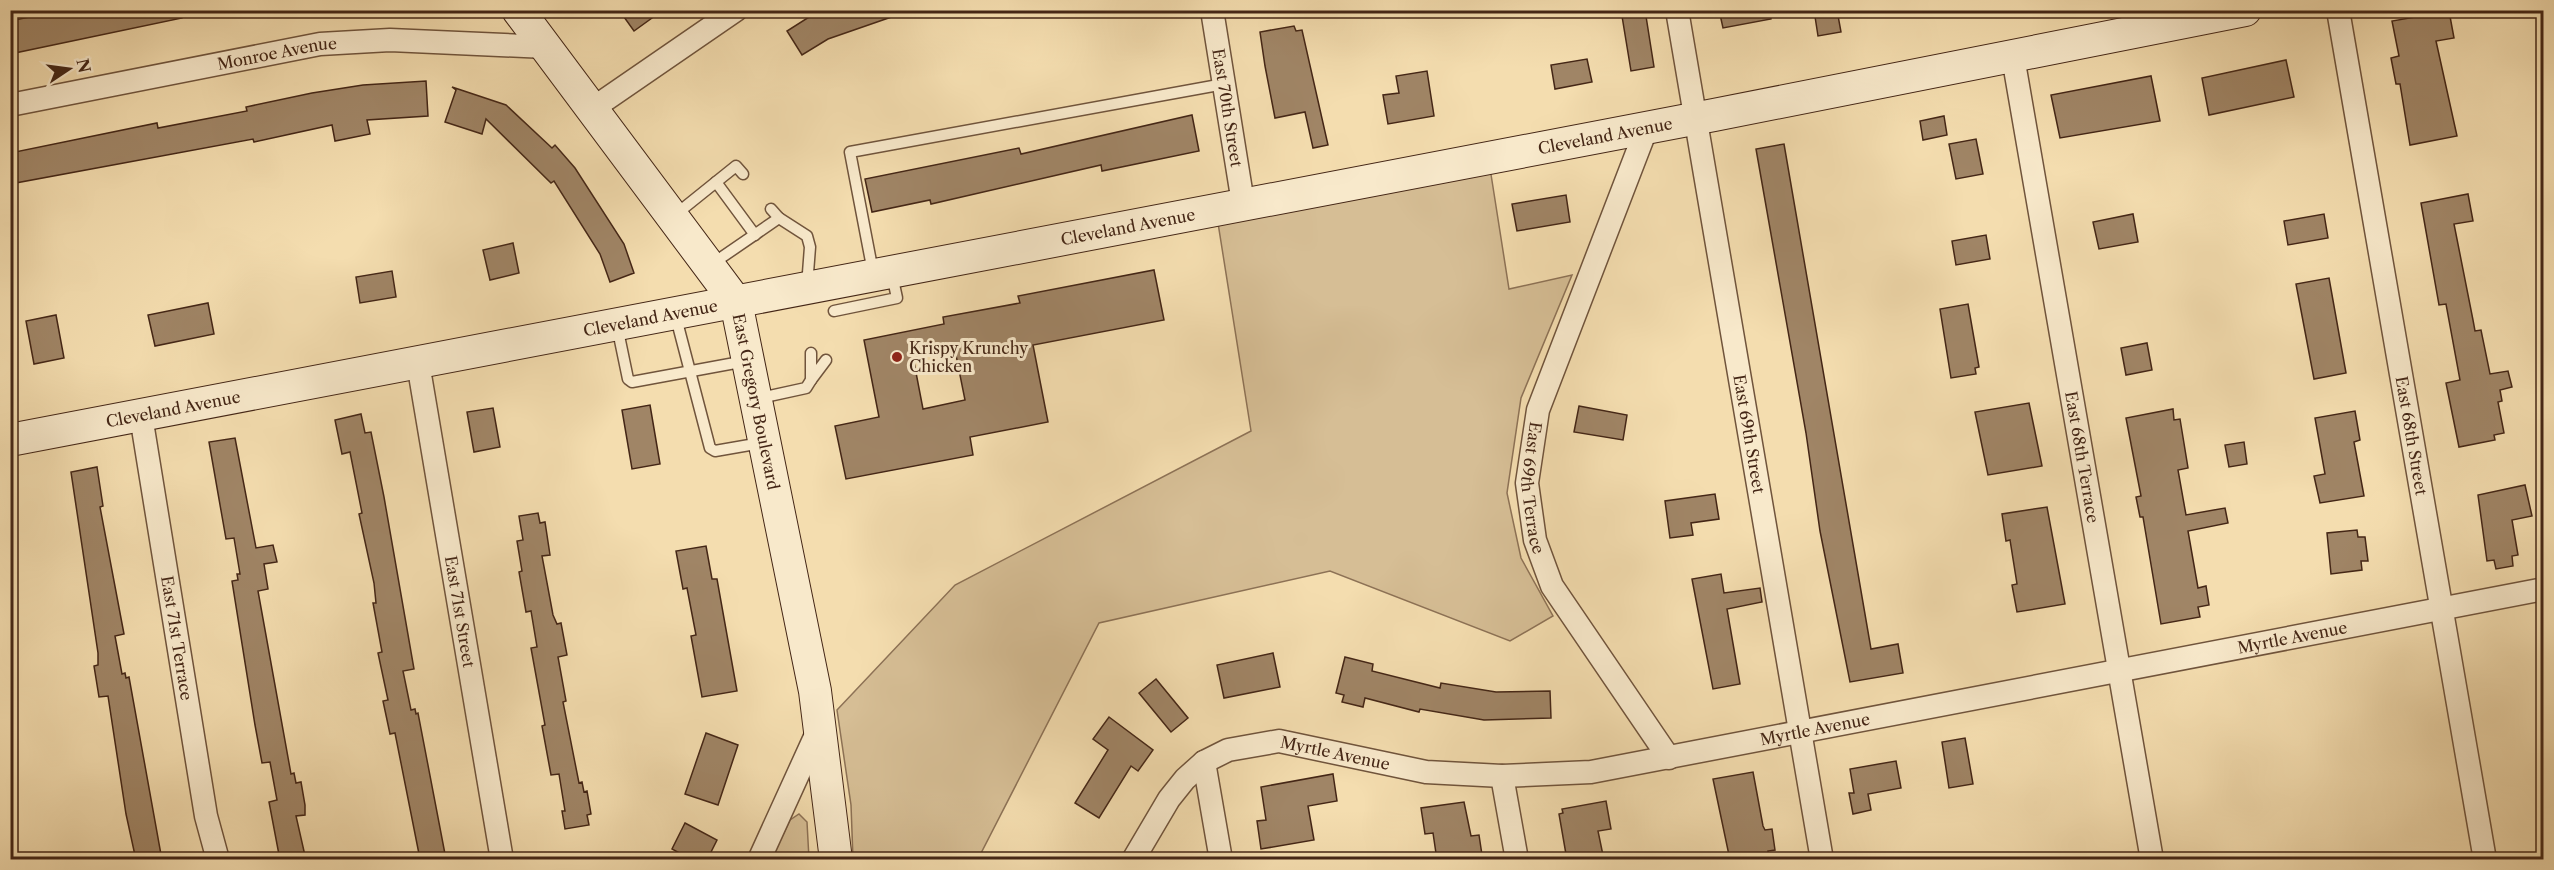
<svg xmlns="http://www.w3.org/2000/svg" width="2554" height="870" viewBox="0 0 2554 870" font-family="'Libre Caslon Text',serif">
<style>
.green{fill:#d6be95;stroke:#8d7256;stroke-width:1.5}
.building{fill:#a08566;stroke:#442616;stroke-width:1.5;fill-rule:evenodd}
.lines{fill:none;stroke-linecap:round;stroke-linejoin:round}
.lane-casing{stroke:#70543c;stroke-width:13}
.street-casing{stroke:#70543c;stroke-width:25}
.secondary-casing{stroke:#442616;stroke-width:34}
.lane{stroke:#f8e9cb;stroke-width:10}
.street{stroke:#f8e9cb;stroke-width:22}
.secondary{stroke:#f8e9cb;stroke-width:32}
.poi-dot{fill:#8f2418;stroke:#f8e9cb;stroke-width:2}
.labels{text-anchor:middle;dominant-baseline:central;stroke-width:6;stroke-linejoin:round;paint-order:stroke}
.street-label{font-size:16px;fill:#442616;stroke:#f8e9cb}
.poi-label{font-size:16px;fill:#442616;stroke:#f8e9cb;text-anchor:start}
</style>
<rect width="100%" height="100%" fill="#f4ddaf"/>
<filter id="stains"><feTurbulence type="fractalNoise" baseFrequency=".00333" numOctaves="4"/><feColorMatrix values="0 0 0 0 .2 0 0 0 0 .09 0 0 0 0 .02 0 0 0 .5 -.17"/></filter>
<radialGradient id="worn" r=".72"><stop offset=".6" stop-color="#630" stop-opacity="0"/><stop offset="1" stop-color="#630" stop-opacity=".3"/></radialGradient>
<g class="green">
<polygon points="1490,168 1509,289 1572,275 1521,398 1507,493 1521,558 1553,616 1510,641 1330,571 1099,623 978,859 853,859 851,805 837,710 955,585 1251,431 1218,223"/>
<polygon points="799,814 807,822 809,859 771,860 790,820"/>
</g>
<g class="building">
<polygon points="63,10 181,10 182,18 10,54 10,21"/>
<polygon points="619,10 663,10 634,31"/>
<polygon points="820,10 902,10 903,13 828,39 802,55 787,31"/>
<polygon points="1621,10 1645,10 1654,67 1631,71"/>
<polygon points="1719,10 1770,10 1771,19 1723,28"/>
<polygon points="1814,10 1837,10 1841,32 1818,36"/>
<polygon points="2449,11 2454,38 2436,41 2457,136 2410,145 2400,84 2396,84 2391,58 2399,56 2392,21"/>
<polygon points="1294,26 1296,31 1302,30 1328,145 1313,148 1305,112 1275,118 1265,66 1260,32"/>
<polygon points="1587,59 1592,82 1555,89 1551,65"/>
<polygon points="2286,60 2294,97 2209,115 2202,78"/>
<polygon points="1427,71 1434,116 1388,124 1383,95 1399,93 1396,76"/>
<polygon points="2151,76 2160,121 2060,138 2051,95"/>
<polygon points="426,81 428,116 367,120 370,134 335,141 332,125 254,142 253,139 10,184 10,153 157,123 158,128 247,111 246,107 312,93 363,85"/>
<polygon points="452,87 506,105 552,148 555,145 575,168 624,244 634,273 610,282 600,254 554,181 551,183 486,119 482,134 445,122 456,90"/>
<polygon points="1192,115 1199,151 1102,171 1101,165 931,204 930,200 872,212 865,179 1019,148 1021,154"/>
<polygon points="1944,116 1947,135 1923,140 1920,121"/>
<polygon points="1976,139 1983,174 1956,179 1949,144"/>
<polygon points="1784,144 1871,649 1898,644 1903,673 1850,682 1820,531 1806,433 1756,149"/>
<polygon points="2468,194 2473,221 2454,224 2473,320 2475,331 2481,330 2490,374 2508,371 2512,387 2500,390 2502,401 2498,402 2504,433 2494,435 2495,440 2459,447 2446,383 2460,380 2446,304 2439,305 2421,203"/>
<polygon points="1566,195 1570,222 1517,231 1512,204"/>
<polygon points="2133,214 2138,242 2099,249 2093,222"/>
<polygon points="2324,214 2328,238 2288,245 2284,221"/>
<polygon points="1986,235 1990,259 1956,265 1952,241"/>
<polygon points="513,243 519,273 490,280 483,250"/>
<path d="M 1154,270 L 1164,320 L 1033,345 L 1048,422 L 970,437 L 973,455 L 846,479 L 835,426 L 879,417 L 864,340 L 944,324 L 943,317 L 1020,303 L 1018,296 ZM 949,349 L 950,356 L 956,355 L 965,400 L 923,409 L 913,357 Z"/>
<polygon points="392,271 396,297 360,303 356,277"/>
<polygon points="2329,278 2346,373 2314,379 2296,284"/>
<polygon points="208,303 214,334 155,346 148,315"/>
<polygon points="1968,304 1979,367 1975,368 1976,374 1951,378 1940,309"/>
<polygon points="56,315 64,358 34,364 26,321"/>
<polygon points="2147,343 2152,370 2126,375 2121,348"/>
<polygon points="2029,403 2042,466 1988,475 1975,412"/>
<polygon points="650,405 660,464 632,469 622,410"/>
<polygon points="1579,406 1627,415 1623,440 1574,432"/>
<polygon points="493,408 500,447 474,452 467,412"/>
<polygon points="2173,409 2174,420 2180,419 2188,468 2178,470 2186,515 2225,508 2228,523 2188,531 2198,588 2206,586 2209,605 2198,607 2200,617 2161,624 2143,517 2140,517 2136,497 2141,496 2126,418"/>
<polygon points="2355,411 2360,440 2354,442 2364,496 2320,503 2314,476 2325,474 2315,418"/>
<polygon points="361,414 365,433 371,432 384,497 414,669 403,671 411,710 415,709 416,714 418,713 445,854 420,859 395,733 390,734 383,701 388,700 378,653 382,652 373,603 376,603 374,583 359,514 362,513 350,452 342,454 335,420"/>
<polygon points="235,438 256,548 273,545 277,562 264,564 268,589 258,591 291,774 294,773 296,783 301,782 305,805 305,815 296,816 306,860 280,860 269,802 277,800 270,762 262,763 255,725 232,581 238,580 237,574 240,574 234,538 226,539 209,442"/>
<polygon points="2244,442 2247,464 2229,467 2225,445"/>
<polygon points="97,467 103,506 100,507 124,634 115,636 122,674 125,673 126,678 129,677 162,860 136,860 126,814 108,696 99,697 94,666 98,665 98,653 71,472"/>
<polygon points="2525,485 2532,516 2512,520 2518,555 2512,556 2513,566 2496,569 2494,560 2487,561 2478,495"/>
<polygon points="1715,494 1719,519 1691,523 1693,535 1670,538 1665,501"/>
<polygon points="2047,507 2065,604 2017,612 2012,585 2017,584 2010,540 2006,541 2002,514"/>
<polygon points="538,513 540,523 545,522 550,555 542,556 553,615 557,624 561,623 567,655 558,657 566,701 563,702 579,783 582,782 584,792 587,791 591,814 587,815 589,825 565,829 562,811 565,811 559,774 551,775 542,726 545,725 531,648 537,647 531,611 526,612 519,572 522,571 517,541 523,540 519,516"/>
<polygon points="2357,530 2358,537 2365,537 2368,561 2361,561 2362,570 2331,574 2327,533"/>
<polygon points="706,546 712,579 717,579 737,691 702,697 691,636 696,635 687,588 683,589 676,551"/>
<polygon points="1721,574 1724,593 1760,588 1762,602 1727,609 1740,684 1713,689 1692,579"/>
<polygon points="1273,653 1280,687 1224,698 1217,665"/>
<polygon points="1345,657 1373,664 1372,671 1440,688 1441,683 1496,692 1550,691 1551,718 1484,720 1420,709 1419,712 1365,698 1363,707 1342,702 1344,695 1336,693"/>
<polygon points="1156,679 1188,718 1171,732 1139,693"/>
<polygon points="1109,717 1153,750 1138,771 1131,766 1099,818 1075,803 1108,750 1093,739"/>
<polygon points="706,733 738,745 718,805 685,794"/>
<polygon points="1965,738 1973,784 1949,788 1942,742"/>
<polygon points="1896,761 1901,788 1868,794 1871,810 1853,814 1849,793 1854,793 1850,769"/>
<polygon points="1753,772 1763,826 1765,830 1772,829 1775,850 1768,851 1769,855 1730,860 1713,779"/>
<polygon points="1333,774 1337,801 1308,806 1314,840 1261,849 1257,821 1266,820 1261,787"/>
<polygon points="1606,801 1611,829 1598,831 1604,860 1567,860 1559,814 1563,813 1562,809"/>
<polygon points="1464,802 1471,836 1479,835 1482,855 1474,857 1475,860 1437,860 1433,833 1425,834 1421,808"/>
<polygon points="685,823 717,840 707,860 692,860 672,849"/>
</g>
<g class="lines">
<g class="lane-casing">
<g id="lane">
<polyline points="716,182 755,235"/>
<polyline points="771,209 779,218"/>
<polyline points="675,215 736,166 743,174"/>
<polyline points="712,264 779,218 807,236 810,247 807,286"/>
<polyline points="873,272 850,152 1224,84"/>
<polyline points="834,311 897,298 892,275"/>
<polyline points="675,314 710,448 715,451 761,443"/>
<polyline points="617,326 628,379 632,382 746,361"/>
<polyline points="811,380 826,360"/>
<polyline points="760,398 806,388 811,380 811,353"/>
</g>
</g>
<g class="street-casing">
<g id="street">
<path id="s1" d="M 1212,10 L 1243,203"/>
<path id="s2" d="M 1677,10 L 1822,860"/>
<path id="s3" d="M 2338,10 L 2485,860"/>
<path id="s4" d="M 2013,57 L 2152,860"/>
<path id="s5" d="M 10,105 L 320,44 L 390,40 L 546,47"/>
<polyline points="592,109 736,10"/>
<path id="s6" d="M 1647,127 L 1538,410 L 1527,483 L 1535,540 L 1552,586 L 1669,758"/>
<path id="s7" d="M 418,363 L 502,860"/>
<path id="s8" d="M 141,416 L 206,816 L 218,860"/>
<polyline points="1204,762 1221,860"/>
<polyline points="1502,776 1517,860"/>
<polyline points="759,860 820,726"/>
<path id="s9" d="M 1133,860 L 1169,799 L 1185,779 L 1204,762 L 1228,750 L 1279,741 L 1426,772 L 1502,776 L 1591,772 L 2544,589"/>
</g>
</g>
<g class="secondary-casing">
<g id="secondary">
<path id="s10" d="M 518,10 L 736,302 L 815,691 L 836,860"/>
<path id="s11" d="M 10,440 L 1714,115 L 2245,10"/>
</g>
</g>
<use href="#lane" class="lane"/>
<use href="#street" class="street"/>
<use href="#secondary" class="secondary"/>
</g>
<circle class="poi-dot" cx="897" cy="357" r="6"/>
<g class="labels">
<g class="street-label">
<text stroke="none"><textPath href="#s5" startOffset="272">Monroe Avenue</textPath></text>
<text stroke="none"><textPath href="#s1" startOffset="99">East 70th Street</textPath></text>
<text stroke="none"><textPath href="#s11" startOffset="1624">Cleveland Avenue</textPath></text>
<text stroke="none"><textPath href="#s11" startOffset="1138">Cleveland Avenue</textPath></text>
<text stroke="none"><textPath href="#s11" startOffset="652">Cleveland Avenue</textPath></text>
<text stroke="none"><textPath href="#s10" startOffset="466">East Gregory Boulevard</textPath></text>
<text stroke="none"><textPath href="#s11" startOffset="166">Cleveland Avenue</textPath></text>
<text stroke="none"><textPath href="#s2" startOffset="430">East 69th Street</textPath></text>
<text stroke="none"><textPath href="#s3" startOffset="432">East 68th Street</textPath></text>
<text stroke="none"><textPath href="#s4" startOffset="406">East 68th Terrace</textPath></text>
<text stroke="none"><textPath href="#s6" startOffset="382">East 69th Terrace</textPath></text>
<text stroke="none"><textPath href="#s7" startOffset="252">East 71st Street</textPath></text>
<text stroke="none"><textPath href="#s9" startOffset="1230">Myrtle Avenue</textPath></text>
<text stroke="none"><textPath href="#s8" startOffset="225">East 71st Terrace</textPath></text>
<text stroke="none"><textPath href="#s9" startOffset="744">Myrtle Avenue</textPath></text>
<text stroke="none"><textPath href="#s9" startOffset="258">Myrtle Avenue</textPath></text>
</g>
<g class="poi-label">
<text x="909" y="348">Krispy Krunchy<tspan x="909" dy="18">Chicken</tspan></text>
</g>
</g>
<rect width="2554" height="870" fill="none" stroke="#f4ddaf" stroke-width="36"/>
<rect x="12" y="12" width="2530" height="846" fill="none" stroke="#442616" stroke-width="3"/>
<rect x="18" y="18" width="2518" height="834" fill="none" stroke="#442616" stroke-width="1.5"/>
<g transform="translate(69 69) rotate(77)" stroke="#f8e9cb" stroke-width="4.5" paint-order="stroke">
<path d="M0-4.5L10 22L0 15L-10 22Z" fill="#442616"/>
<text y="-9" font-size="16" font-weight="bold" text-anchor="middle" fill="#442616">N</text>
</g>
<rect width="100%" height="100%" filter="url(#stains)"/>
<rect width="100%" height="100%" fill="url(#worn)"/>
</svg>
